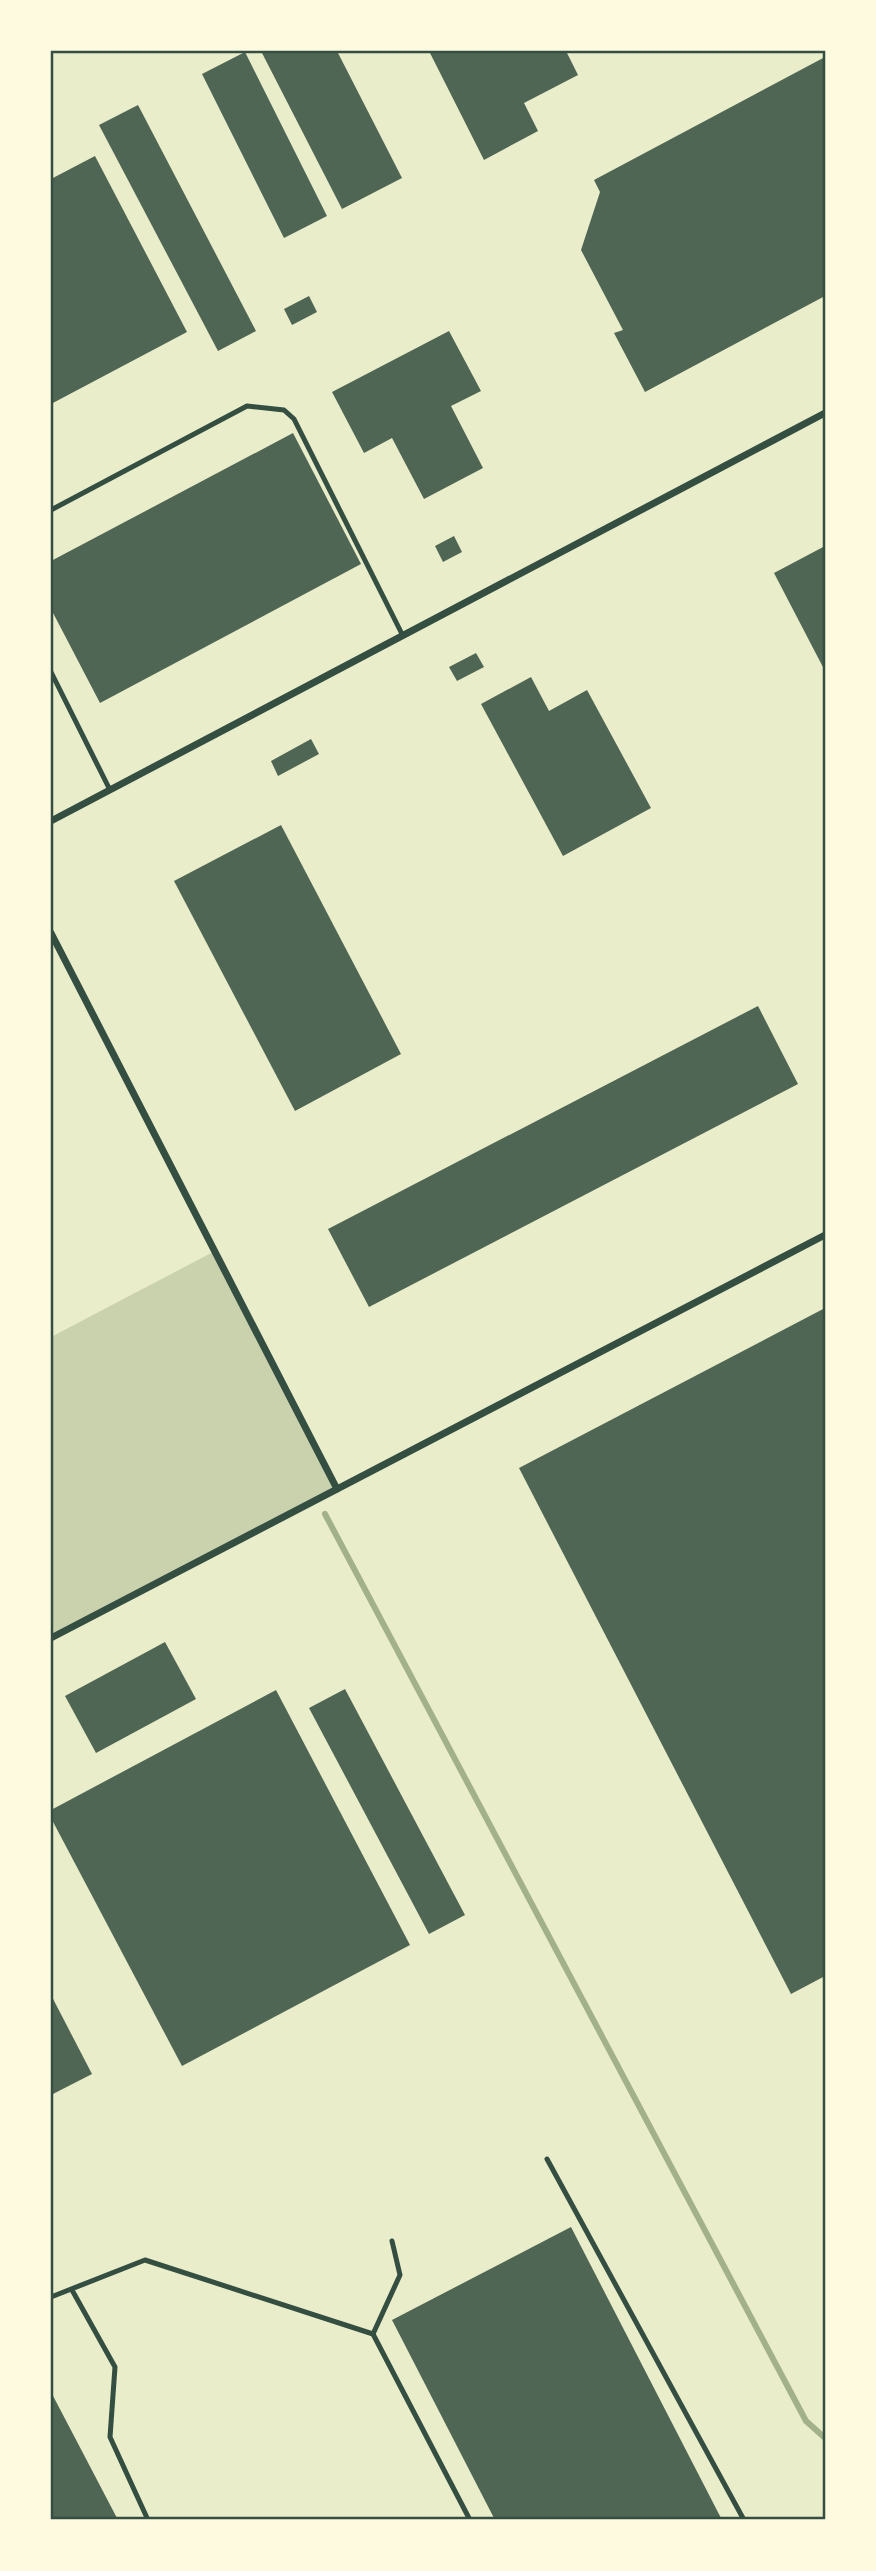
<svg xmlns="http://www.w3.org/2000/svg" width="876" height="2571" viewBox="0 0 876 2571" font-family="Raleway,sans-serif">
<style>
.green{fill:#cad2ad}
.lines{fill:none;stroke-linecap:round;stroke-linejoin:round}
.stream{stroke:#a3b18a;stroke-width:6}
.building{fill:#4f6655}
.service{stroke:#344e41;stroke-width:5}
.minor{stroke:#344e41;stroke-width:7}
.neatline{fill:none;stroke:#344e41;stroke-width:2.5}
</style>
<rect width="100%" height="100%" fill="#e9edc9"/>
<polygon class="green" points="215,1251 337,1489 51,1638 51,1337"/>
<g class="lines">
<polyline class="stream" points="325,1514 806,2421 825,2438"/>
</g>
<g class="building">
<polygon points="261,51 337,51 402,178 342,209"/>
<polygon points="429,51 566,51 578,75 524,103 538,131 484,160"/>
<polygon points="245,52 327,216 284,238 202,74"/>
<polygon points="825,57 825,296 645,392 614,333 623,330 581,250 600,192 594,180"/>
<polygon points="138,105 256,331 218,351 99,125"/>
<polygon points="95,156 187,332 51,404 51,179"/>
<polygon points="309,296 317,312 292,325 284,309"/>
<polygon points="449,331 481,391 451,406 483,468 424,499 392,438 364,453 332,392"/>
<polygon points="293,433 361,564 100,703 51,609 51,561"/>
<polygon points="454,536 462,552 443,562 435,546"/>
<polygon points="825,546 825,671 774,573"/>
<polygon points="476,653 484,667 457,681 449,667"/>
<polygon points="531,677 549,711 587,690 651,808 563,856 481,704"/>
<polygon points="311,739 319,754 278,776 271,761"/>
<polygon points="281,825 401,1054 295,1111 174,881"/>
<polygon points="758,1006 798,1084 369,1307 328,1229"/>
<polygon points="825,1308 825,1976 791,1994 519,1468"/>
<polygon points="165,1642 196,1699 96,1753 65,1696"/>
<polygon points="345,1689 465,1915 429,1934 309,1708"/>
<polygon points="276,1690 410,1945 182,2066 51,1818 51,1810"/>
<polygon points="51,1995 92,2074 51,2095"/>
<polygon points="571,2227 722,2520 495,2520 392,2320"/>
<polygon points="51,2392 118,2520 51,2520"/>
</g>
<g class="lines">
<g class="service">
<polyline points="51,510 247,406 284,410 294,419 403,636"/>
<polyline points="51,672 110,790"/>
<polyline points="547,2159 744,2520"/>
<polyline points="72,2290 115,2367 110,2437 148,2520"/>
<polyline points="51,2297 145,2260 373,2334 470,2520"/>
<polyline points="373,2334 400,2275 392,2241"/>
</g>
<g class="minor">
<polyline points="51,821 825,413"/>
<polyline points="51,933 337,1489"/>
<polyline points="51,1638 825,1235"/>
</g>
</g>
<rect width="876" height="2571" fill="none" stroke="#fefae0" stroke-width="105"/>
<rect x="52" y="52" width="772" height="2466" class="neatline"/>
</svg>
